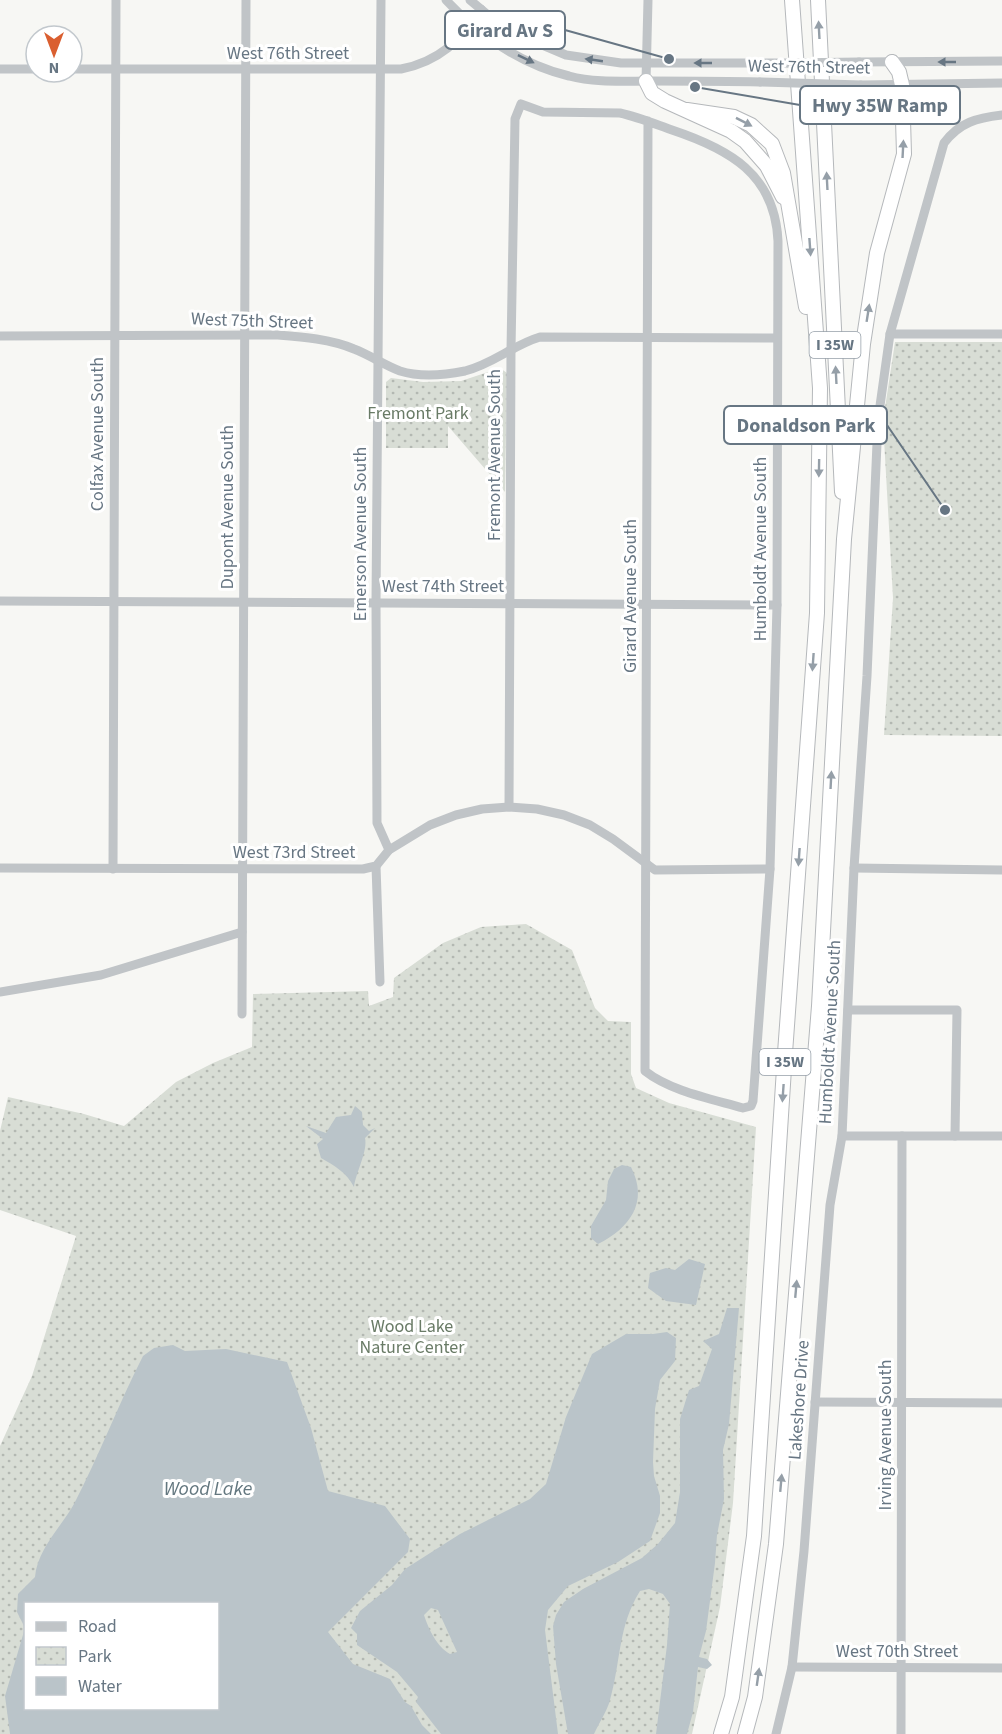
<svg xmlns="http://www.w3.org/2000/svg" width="1002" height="1734" viewBox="0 0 1002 1734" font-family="'Source Sans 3',sans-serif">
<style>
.park{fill:url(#park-dots);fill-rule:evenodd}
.water{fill:#bac4c9;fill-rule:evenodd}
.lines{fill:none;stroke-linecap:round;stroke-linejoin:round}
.highway-casing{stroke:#b5b8bb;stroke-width:16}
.minor{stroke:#c0c4c7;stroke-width:9}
.highway{stroke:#fff;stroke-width:14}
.minor-bridge{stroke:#c0c4c7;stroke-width:9}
.oneway{fill:#959fa8}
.oneway2{fill:#677683}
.labels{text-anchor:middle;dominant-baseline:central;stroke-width:6;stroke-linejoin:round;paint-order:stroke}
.shield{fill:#fff;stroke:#959fa8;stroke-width:1.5}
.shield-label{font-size:16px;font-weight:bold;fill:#677683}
.street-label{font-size:18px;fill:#677683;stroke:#fff}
.park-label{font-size:18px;fill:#697b66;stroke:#fff}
.water-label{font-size:20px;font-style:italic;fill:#63777f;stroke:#fff}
.leader{fill:none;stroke:#677683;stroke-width:2}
.callout-dot{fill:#677683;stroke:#fff;stroke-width:2}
.callout{fill:#fff;stroke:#677683;stroke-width:2}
.callout-label{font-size:20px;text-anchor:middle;font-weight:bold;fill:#677683}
</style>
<defs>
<pattern id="park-dots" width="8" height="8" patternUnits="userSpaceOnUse" patternTransform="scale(1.5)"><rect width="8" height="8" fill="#d8ddd5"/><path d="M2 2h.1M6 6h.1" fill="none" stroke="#b3b8b2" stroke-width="1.8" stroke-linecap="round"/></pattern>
</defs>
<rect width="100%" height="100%" fill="#f7f7f4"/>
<g class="park">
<polygon points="895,342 1002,342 1002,736 884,735 893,598 883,421"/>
<polygon points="500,368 507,373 505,492 448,426 448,448 386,448 386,382 391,378 423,382 461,381"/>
<path d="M 526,924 L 572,950 L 595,1008 L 608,1021 L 631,1022 L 631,1074 L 636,1088 L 669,1103 L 756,1127 L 733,1503 L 720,1607 L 692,1734 L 0,1734 L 0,1446 L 32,1376 L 76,1236 L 0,1210 L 0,1131 L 8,1097 L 84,1114 L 124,1126 L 176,1082 L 213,1063 L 252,1047 L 253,994 L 368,991 L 369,1006 L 393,997 L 394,978 L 443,943 L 481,927 ZM 26,1604 L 218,1604 L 218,1708 L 26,1708 Z"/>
</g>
<g class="water">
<path d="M 355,1106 L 362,1112 L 363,1125 L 369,1131 L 375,1128 L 365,1138 C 368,1151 356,1172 354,1187 C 346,1172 335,1166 321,1158 L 317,1144 L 323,1139 L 306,1126 L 326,1133 L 336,1117 L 351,1115 Z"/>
<path d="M 622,1165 L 631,1167 C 649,1202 630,1228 598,1244 L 591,1238 L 591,1226 L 606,1200 L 608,1181 L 614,1169 Z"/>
<polygon points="689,1259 705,1264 696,1305 666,1301 648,1288 650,1273 666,1268 675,1270"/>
<path d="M 727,1308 L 739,1308 L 729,1424 L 723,1450 L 724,1499 L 717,1535 L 715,1563 L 706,1631 L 699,1657 L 707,1659 L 712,1665 L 707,1669 L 698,1667 L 693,1712 L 687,1734 L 656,1734 L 667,1645 L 670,1604 L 663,1594 L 649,1589 L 640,1591 C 618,1626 621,1661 610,1700 C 607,1711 599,1723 594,1734 L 568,1734 L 556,1664 L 553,1626 L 556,1615 L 564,1602 L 583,1589 L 642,1558 L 658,1544 L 675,1523 L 680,1492 L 680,1419 L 689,1390 L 699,1386 L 712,1349 L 703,1341 L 719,1334 Z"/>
<path d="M 667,1332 L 676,1338 L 675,1361 L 660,1380 L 655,1409 L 653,1462 L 654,1476 L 660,1496 L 660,1513 L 650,1541 L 618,1562 L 568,1586 L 548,1610 L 545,1630 L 558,1734 L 441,1734 L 416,1702 L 418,1697 L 413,1691 L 397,1672 L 357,1645 L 357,1634 L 351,1628 L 360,1611 L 392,1585 L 405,1569 L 460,1534 L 530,1499 L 546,1484 L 566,1417 L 592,1354 L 626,1334 L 653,1334 ZM 431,1608 L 438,1610 L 457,1652 L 450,1654 C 437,1647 428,1628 424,1615 Z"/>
<path d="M 173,1345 L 185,1351 L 226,1349 L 287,1362 L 311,1428 L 328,1491 L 385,1506 L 410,1539 L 408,1552 L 328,1632 L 353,1664 L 390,1679 L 405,1702 L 411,1706 L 422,1725 L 431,1734 L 10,1734 L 5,1696 L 25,1628 L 17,1612 L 18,1594 L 35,1577 C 37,1550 61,1527 74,1504 C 99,1456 118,1405 143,1356 L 154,1348 ZM 26,1604 L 218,1604 L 218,1708 L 26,1708 Z"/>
</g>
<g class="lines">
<g class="highway-casing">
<g id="highway">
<polyline points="818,0 842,492"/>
<polyline points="646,81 652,93 665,101 731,131 745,141 767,166 783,197"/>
<polyline points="687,110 734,117 751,125 772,144 783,173 806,307"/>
<polyline points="721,1734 732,1697 754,1536 785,1053 817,613 820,388 792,0"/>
<polyline points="745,1734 755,1697 776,1544 819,1006 844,539 863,344 877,253 904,154 902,85 899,72 892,62"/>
</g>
</g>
<g class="minor">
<polyline points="381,0 376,602 377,823 389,850"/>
<path d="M 446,0 C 478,35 522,65 569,76 C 595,83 623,81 650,81 C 687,81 724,81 760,82"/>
<polyline points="470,0 495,21 514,33 566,55 621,63 788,63"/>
<polyline points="859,62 1002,61"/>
<polyline points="0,69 36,69"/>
<path d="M 72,69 L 401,69 C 438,62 462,40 481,9"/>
<polyline points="646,81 648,0"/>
<polyline points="861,85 1002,83"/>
<polyline points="890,334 1002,334"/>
<path d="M 0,336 L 277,335 C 303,337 330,339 354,349 C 370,355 384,365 400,371 C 419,377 445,375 465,371 C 493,364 513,345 540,337 L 776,338"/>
<polyline points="0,601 777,605"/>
<path d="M 509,807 L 511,350 L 515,119 L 521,104 L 543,112 L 620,113 C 638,117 655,124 672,130 C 729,149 775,174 778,241 L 777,605 L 770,869 L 753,1101 L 751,1106 L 743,1108 C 712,1099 670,1091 645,1071 L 648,121"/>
<polyline points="376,866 380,982"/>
<polyline points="0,868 363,869 376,866 389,850 430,825 456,815 482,809 509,807 537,809 564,815 590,825 613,839 655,870 770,869"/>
<polyline points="854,868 1002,870"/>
<polyline points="113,869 116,0"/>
<polyline points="0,992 101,975 242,932"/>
<polyline points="848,1010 957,1010 955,1136"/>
<polyline points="242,1014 246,0"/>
<polyline points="842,1136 1002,1136"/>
<polyline points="815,1402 1002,1403"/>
<polyline points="792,1667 1002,1668"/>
<path d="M 776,1734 L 792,1667 L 804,1551 L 830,1205 L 842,1136 L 854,868 L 867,676 L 878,420 L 890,334 L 944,143 C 960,122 977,118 1002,115"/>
<polyline points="901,1734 902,1136"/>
</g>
<use href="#highway" class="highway"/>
<g class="minor-bridge">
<polyline points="788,63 859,62"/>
<polyline points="760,82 861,85"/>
</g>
</g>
<defs><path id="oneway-solid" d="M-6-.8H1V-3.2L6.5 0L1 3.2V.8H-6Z" transform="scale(1.5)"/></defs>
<g class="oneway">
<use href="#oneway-solid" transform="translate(819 30) rotate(-93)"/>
<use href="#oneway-solid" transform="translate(744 122) rotate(27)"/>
<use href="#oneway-solid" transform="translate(903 149) rotate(-87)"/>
<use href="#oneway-solid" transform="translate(827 181) rotate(-93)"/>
<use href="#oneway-solid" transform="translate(810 247) rotate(86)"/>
<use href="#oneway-solid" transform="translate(868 313) rotate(-81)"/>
<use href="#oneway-solid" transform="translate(836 375) rotate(-93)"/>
<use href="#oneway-solid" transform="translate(819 468) rotate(91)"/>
<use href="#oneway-solid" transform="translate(813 662) rotate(94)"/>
<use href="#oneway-solid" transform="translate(831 780) rotate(-87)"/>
<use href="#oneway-solid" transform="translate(799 857) rotate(94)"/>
<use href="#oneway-solid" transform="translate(783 1093) rotate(94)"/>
<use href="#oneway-solid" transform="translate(796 1289) rotate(-85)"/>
<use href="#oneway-solid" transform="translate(781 1483) rotate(-85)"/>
<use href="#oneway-solid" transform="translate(758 1677) rotate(-82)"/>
</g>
<g class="oneway2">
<use href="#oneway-solid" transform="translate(526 59) rotate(26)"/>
<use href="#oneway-solid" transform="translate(594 60) rotate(-172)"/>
<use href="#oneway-solid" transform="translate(947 62) rotate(180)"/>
<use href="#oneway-solid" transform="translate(703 63) rotate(180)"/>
</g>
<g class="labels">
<g class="shield">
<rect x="809.5" y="332" width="51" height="26" rx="4.5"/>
<rect x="759.5" y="1049" width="51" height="26" rx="4.5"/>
</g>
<g class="shield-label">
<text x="835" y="345">I 35W</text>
<text x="785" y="1062">I 35W</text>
</g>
<g class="street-label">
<text x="288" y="53">West 76th Street</text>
<text transform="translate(809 67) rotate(1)">West 76th Street</text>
<text transform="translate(252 321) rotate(2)">West 75th Street</text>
<text transform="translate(97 434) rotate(-90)">Colfax Avenue South</text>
<text transform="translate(494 455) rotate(-90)">Fremont Avenue South</text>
<text transform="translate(227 507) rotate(-90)">Dupont Avenue South</text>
<text transform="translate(360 534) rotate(-90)">Emerson Avenue South</text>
<text transform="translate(760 549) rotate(-90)">Humboldt Avenue South</text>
<text x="443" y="586">West 74th Street</text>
<text transform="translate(630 596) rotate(-90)">Girard Avenue South</text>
<text x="294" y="852">West 73rd Street</text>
<text transform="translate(830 1032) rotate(-87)">Humboldt Avenue South</text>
<text transform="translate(799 1400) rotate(-86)">Lakeshore Drive</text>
<text transform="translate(885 1435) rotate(-90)">Irving Avenue South</text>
<text x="897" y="1651">West 70th Street</text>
</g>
<g class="park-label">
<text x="418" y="413">Fremont Park</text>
<text x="412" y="1326">Wood Lake<tspan x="412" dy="21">Nature Center</tspan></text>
</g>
<g class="water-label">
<text x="208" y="1489">Wood Lake</text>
</g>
</g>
<path class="leader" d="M669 59L565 30M695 87L800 105M945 510L887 425"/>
<g class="callout-dot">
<circle cx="669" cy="59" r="6"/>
<circle cx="695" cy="87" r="6"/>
<circle cx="945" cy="510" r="6"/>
</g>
<g class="callout">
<rect x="445" y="11" width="120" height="38" rx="6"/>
<rect x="800" y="86" width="160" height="38" rx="6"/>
<rect x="724" y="406" width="163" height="38" rx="6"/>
</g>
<g class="callout-label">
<text x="505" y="37">Girard Av S</text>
<text x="880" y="112">Hwy 35W Ramp</text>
<text x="806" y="432">Donaldson Park</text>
</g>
<rect x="24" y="1602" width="195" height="108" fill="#ffffff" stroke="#c2c8cd" stroke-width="1.5"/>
<rect x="36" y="1622" width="30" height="9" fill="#c0c4c7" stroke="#c2c8cd" stroke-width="1.5"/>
<text x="78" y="1632" font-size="18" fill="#677683">Road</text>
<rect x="36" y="1647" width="30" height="18" fill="url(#park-dots)" stroke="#c2c8cd" stroke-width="1.5"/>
<text x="78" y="1662" font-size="18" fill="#677683">Park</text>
<rect x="36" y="1677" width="30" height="18" fill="#bac4c9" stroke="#c2c8cd" stroke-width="1.5"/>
<text x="78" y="1692" font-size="18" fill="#677683">Water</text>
<g transform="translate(54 54) rotate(180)"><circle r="28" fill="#ffffff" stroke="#c2c8cd" stroke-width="1.5"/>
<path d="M0-4.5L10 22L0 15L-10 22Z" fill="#da5f30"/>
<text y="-9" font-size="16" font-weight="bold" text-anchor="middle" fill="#677683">N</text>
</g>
</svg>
